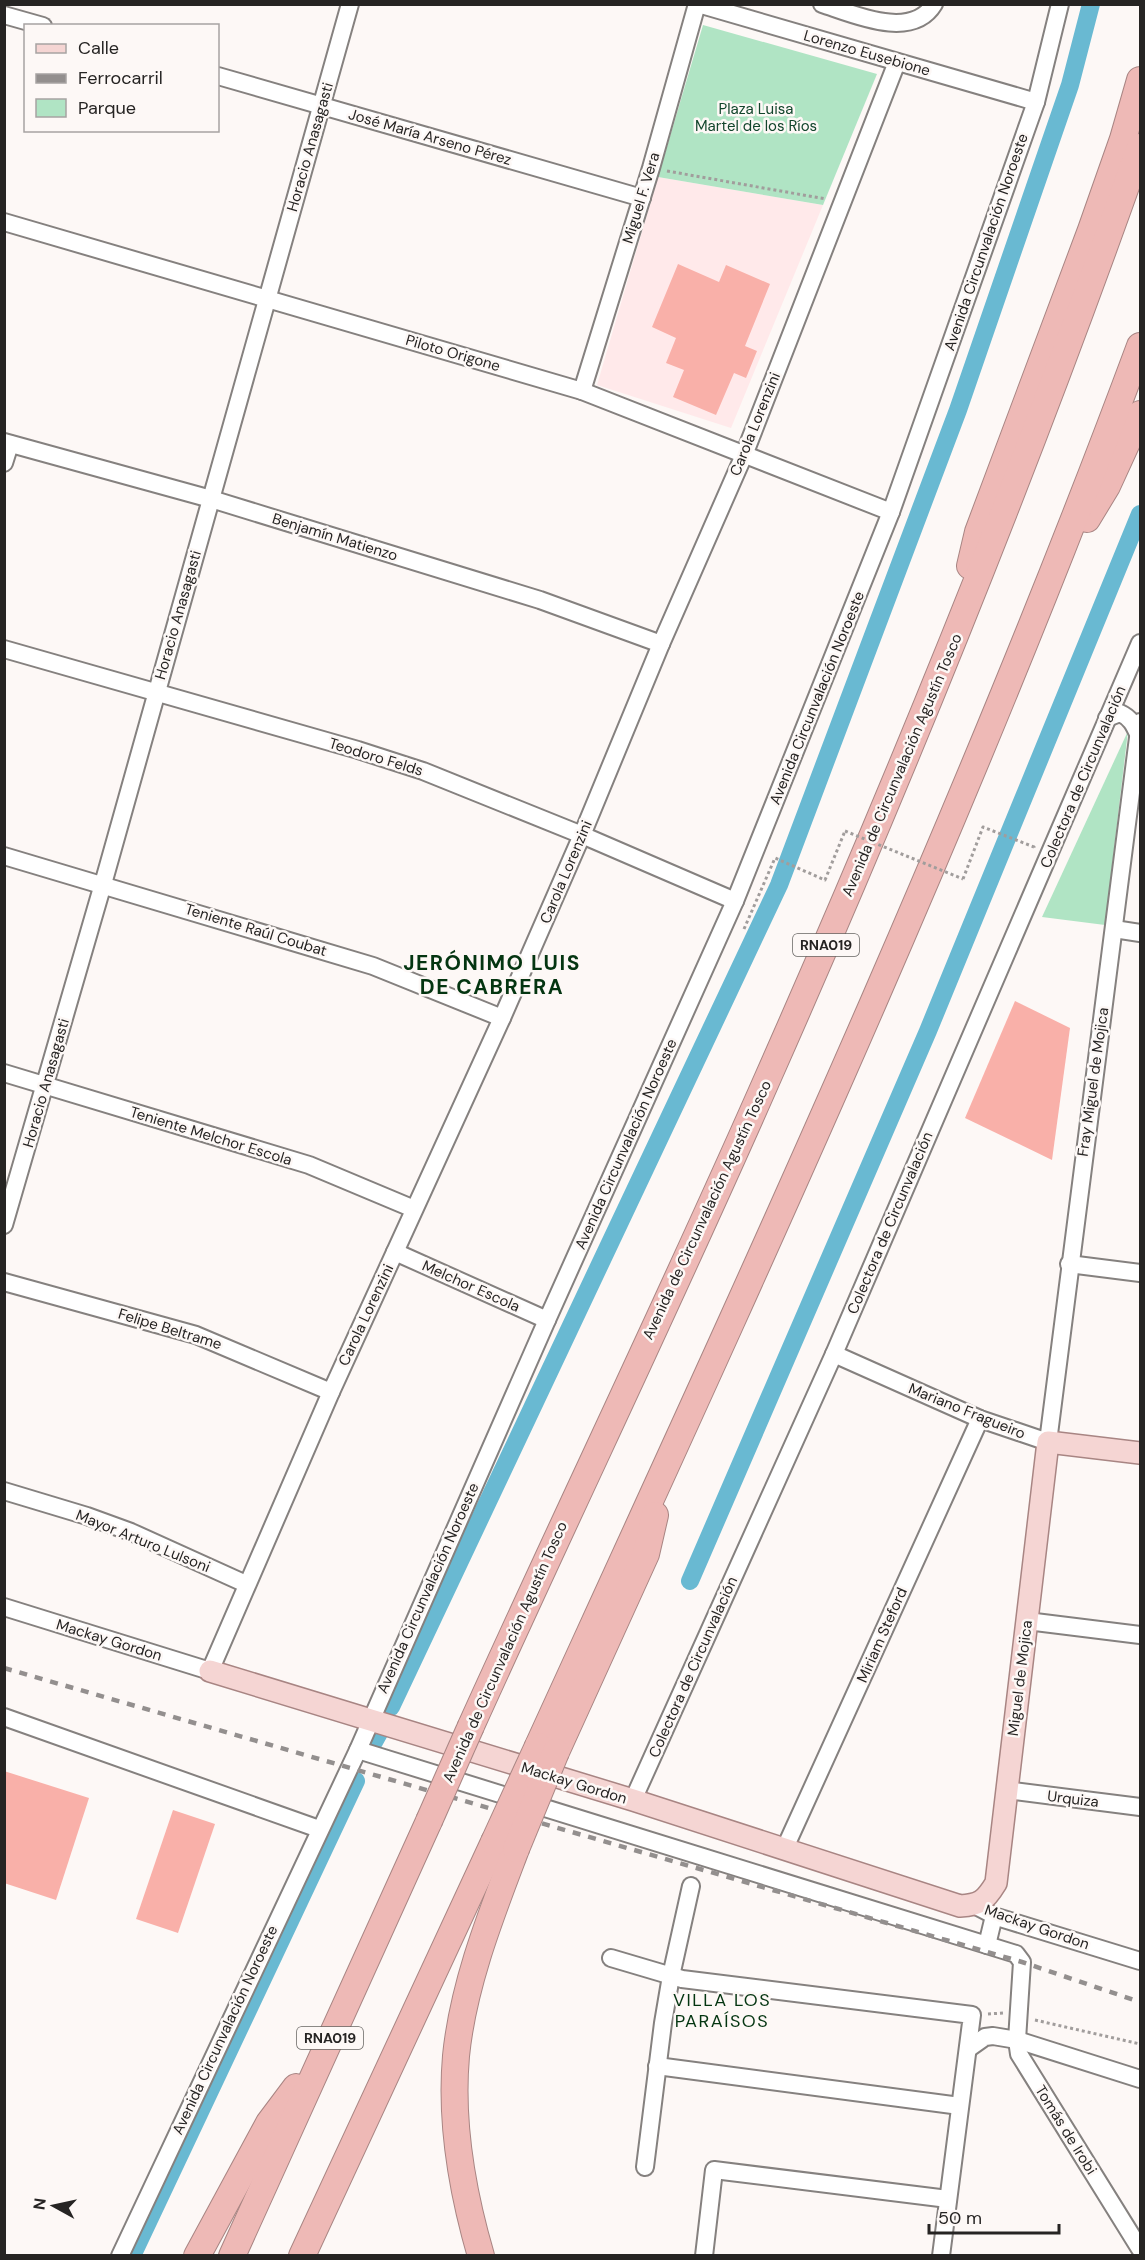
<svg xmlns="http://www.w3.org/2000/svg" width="1145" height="2260" viewBox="0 0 1145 2260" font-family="'DM Sans',sans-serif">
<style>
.education{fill:#ffe9ea}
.green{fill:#b0e4c4}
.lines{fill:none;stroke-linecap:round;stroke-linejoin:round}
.canal{stroke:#69b9d2;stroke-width:18}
.building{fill:#f9b0a9}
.minor-casing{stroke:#85817f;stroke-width:20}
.major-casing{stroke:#a88583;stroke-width:24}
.highway-casing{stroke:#a88583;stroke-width:28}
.path{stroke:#a19d9c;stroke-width:3;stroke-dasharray:3 3;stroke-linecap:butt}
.minor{stroke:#fff;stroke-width:16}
.major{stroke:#f5d5d3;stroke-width:21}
.highway{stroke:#eeb9b6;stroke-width:26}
.rail{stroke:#938f8e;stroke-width:4.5;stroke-dasharray:8 8;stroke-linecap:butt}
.highway-bridge-casing{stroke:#a88583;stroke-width:28;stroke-linecap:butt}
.path-bridge{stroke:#a19d9c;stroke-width:3;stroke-dasharray:3 3;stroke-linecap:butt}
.highway-bridge{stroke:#eeb9b6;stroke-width:26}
.labels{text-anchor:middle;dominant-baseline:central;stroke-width:5;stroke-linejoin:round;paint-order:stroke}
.shield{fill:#fdf8f6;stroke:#666462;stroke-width:1.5}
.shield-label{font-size:14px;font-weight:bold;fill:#262423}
.street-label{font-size:15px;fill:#262423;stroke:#fdf8f6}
.park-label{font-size:15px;fill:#12452c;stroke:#fdf8f6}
.quarter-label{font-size:18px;letter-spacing:1.5px;fill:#043511;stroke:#fdf8f6}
.district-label{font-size:21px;font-weight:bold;letter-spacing:1.5px;fill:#043511;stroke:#fdf8f6}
</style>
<rect width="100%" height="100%" fill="#fdf8f6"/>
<polygon class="education" points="658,177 823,205 731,428 597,385"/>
<g class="green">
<polygon points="703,25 877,74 823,205 658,177"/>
<polygon points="1128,731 1105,925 1042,917"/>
</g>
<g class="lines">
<g class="canal">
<polyline points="690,1581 928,1031 1140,514"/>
<polyline points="391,1707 779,885 958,410 1070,85 1091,4"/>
<polyline points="374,1742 379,1733"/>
<polyline points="132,2256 356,1781"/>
</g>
</g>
<g class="building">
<polygon points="678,264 719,282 726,265 770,284 745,346 757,351 746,378 734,373 716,415 673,397 684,370 666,363 676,338 652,327"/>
<polygon points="1015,1001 1070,1028 1052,1160 965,1118"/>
<polygon points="4,1771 89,1798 56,1900 4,1883"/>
<polygon points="173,1810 215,1824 178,1933 136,1919"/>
</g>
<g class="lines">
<g class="minor-casing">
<g id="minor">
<polyline points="698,4 1036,102"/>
<path d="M 822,4 C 853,14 912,41 934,4"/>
<polyline points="4,15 43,26"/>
<polyline points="218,76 642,198"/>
<polyline points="4,222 582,391 891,512"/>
<polyline points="582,391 651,168 697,4"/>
<polyline points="4,442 211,499 540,600 661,644"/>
<polyline points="4,463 10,444"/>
<polyline points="4,649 358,750 423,771 582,835 735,901"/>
<path d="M 1107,718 L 1120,713 C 1131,718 1134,725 1139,736"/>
<polyline points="4,856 373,966 502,1018"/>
<polyline points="1114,929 1140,933"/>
<polyline points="4,1073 309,1165 414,1209"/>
<polyline points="4,1225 103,884 350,4"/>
<polyline points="395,1252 547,1320"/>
<polyline points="1069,1264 1140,1273"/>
<polyline points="4,1282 196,1335 331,1392"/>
<polyline points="834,1354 980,1419 1048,1442 1140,722"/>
<polyline points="4,1491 87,1516 131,1532 246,1584"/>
<polyline points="4,1607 210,1671 331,1392 502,1018 582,835 661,644 744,455 897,62"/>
<polyline points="1027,1621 1140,1635"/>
<polyline points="4,1717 319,1829"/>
<polyline points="358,1750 1016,1954 1022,1962 1017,2040 1019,2054 1140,2249"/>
<polyline points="1006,1790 1140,1807"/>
<polyline points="633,1800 834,1354 1140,643"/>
<polyline points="784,1850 980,1419"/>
<polyline points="974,1905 997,1917 1140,1961"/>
<polyline points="987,1945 994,1916"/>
<polyline points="611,1958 682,1979 972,2015 941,2256"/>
<polyline points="968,2049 985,2037 993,2036 1017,2040 1140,2079"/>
<polyline points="657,2066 960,2106"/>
<polyline points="645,2167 663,2023 671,1976 691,1886"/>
<polyline points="120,2256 358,1750 547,1320 735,901 891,512 1036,102 1060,4"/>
<polyline points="704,2256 714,2170 948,2199"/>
</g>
</g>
<g class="major-casing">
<path id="major" d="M 210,1671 L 633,1800 L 960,1906 C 980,1905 985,1901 996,1883 L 1048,1442 L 1140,1453"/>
</g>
<g class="highway-casing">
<g id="highway">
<polyline points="1087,519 1107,486 1140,414"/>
<polyline points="970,566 978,532 1091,230 1123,139 1140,80"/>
<path d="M 471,1726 C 569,1509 673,1294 769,1075 C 904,770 1029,461 1140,147"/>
<path d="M 538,1746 C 749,1284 963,823 1140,346"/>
<polyline points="556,1752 646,1554 655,1515"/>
<polyline points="197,2256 269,2123 296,2087"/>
<polyline points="232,2256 429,1821"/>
<polyline points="302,2256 494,1842"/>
<path d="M 481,2256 C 462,2191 450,2124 456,2056 C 463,1985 491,1915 516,1849"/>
</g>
</g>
<g class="path">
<polyline points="667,171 826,199"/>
<polyline points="963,879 983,827 1034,847 1033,849"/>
<polyline points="744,929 775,858 825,880 845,831"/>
<polyline points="988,2014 1003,2013"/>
<polyline points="1035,2020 1140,2044"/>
</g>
<use href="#minor" class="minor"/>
<use href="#major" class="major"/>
<use href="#highway" class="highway"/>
<polyline class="rail" points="4,1668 1022,1962 1140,2002"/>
<g class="highway-bridge-casing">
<g id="highway-bridge">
<polyline points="429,1821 471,1726"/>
<polyline points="494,1842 538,1746"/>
<polyline points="516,1849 556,1752"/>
</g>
</g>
<polyline class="path-bridge" points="845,831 963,879"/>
<use href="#highway-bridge" class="highway-bridge"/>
</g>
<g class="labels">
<g class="shield">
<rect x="793" y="934" width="66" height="22" rx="4.5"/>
<rect x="297" y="2027" width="66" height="22" rx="4.5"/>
</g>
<g class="shield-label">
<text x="826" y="945">RNA019</text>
<text x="330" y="2038">RNA019</text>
</g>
<g class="street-label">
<text transform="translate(867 53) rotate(16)">Lorenzo Eusebione</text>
<text transform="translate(430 137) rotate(16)">José María Arseno Pérez</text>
<text transform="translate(310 147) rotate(-74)">Horacio Anasagasti</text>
<text transform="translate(641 198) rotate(-73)">Miguel F. Vera</text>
<text transform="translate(986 242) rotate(-71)">Avenida Circunvalación Noroeste</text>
<text transform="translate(453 353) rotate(16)">Piloto Origone</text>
<text transform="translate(755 424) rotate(-68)">Carola Lorenzini</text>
<text transform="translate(335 537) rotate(17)">Benjamín Matienzo</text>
<text transform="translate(178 615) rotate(-74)">Horacio Anasagasti</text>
<text transform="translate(817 698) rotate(-68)">Avenida Circunvalación Noroeste</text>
<text transform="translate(376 757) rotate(17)">Teodoro Felds</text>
<text transform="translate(902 765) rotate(-67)">Avenida de Circunvalación Agustín Tosco</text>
<text transform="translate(1083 777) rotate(-67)">Colectora de Circunvalación</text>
<text transform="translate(566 872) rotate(-67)">Carola Lorenzini</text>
<text transform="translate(256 930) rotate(17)">Teniente Raúl Coubat</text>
<text transform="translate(1093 1082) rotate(-82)">Fray Miguel de Mojica</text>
<text transform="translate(46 1083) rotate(-74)">Horacio Anasagasti</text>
<text transform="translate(211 1136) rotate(17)">Teniente Melchor Escola</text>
<text transform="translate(626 1144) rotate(-66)">Avenida Circunvalación Noroeste</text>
<text transform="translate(707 1210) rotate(-65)">Avenida de Circunvalación Agustín Tosco</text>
<text transform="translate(890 1223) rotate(-67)">Colectora de Circunvalación</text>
<text transform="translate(471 1286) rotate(24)">Melchor Escola</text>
<text transform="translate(366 1315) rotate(-65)">Carola Lorenzini</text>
<text transform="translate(170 1329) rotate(17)">Felipe Beltrame</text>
<text transform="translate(967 1411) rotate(22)">Mariano Fragueiro</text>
<text transform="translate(143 1541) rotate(22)">Mayor Arturo Lulsoni</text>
<text transform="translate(428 1588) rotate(-66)">Avenida Circunvalación Noroeste</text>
<text transform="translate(882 1635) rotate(-66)">Miriam Steford</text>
<text transform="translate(109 1640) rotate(17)">Mackay Gordon</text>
<text transform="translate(505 1652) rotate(-66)">Avenida de Circunvalación Agustín Tosco</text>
<text transform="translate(693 1667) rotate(-66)">Colectora de Circunvalación</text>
<text transform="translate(1020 1678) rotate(-83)">Miguel de Mojica</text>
<text transform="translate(574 1783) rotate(17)">Mackay Gordon</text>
<text transform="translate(1073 1799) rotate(7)">Urquiza</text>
<text transform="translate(1037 1927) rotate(19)">Mackay Gordon</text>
<text transform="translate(225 2030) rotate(-65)">Avenida Circunvalación Noroeste</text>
<text transform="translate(1066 2130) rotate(58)">Tomás de Irobi</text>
</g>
<g class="park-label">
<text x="756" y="109">Plaza Luisa<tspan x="756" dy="17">Martel de los Ríos</tspan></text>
</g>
<g class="quarter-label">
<text x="722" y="2000">VILLA LOS<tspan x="722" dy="21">PARAÍSOS</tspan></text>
</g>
<g class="district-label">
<text x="492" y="963">JERÓNIMO LUIS<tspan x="492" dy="24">DE CABRERA</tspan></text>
</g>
</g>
<rect width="1145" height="2260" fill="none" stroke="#262423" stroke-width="12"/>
<rect x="24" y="24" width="195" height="108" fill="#fdf8f6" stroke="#a7a3a2" stroke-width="1.5"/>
<rect x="36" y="44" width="30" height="9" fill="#f5d5d3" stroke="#a7a3a2" stroke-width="1.5"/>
<text x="78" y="54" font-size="18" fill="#262423">Calle</text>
<rect x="36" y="74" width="30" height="9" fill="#938f8e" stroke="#a7a3a2" stroke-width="1.5"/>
<text x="78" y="84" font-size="18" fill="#262423">Ferrocarril</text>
<rect x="36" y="99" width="30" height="18" fill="#b0e4c4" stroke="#a7a3a2" stroke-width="1.5"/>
<text x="78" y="114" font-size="18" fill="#262423">Parque</text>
<g transform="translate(54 2206) rotate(278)" stroke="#fdf8f6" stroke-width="4.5" paint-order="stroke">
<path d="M0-4.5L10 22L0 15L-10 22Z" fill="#262423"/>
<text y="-9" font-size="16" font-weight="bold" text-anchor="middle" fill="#262423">N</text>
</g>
<path d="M929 2224v9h130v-9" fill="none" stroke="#262423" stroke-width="3"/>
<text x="938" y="2224" font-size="18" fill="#262423" stroke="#fdf8f6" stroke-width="4.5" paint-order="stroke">50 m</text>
</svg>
